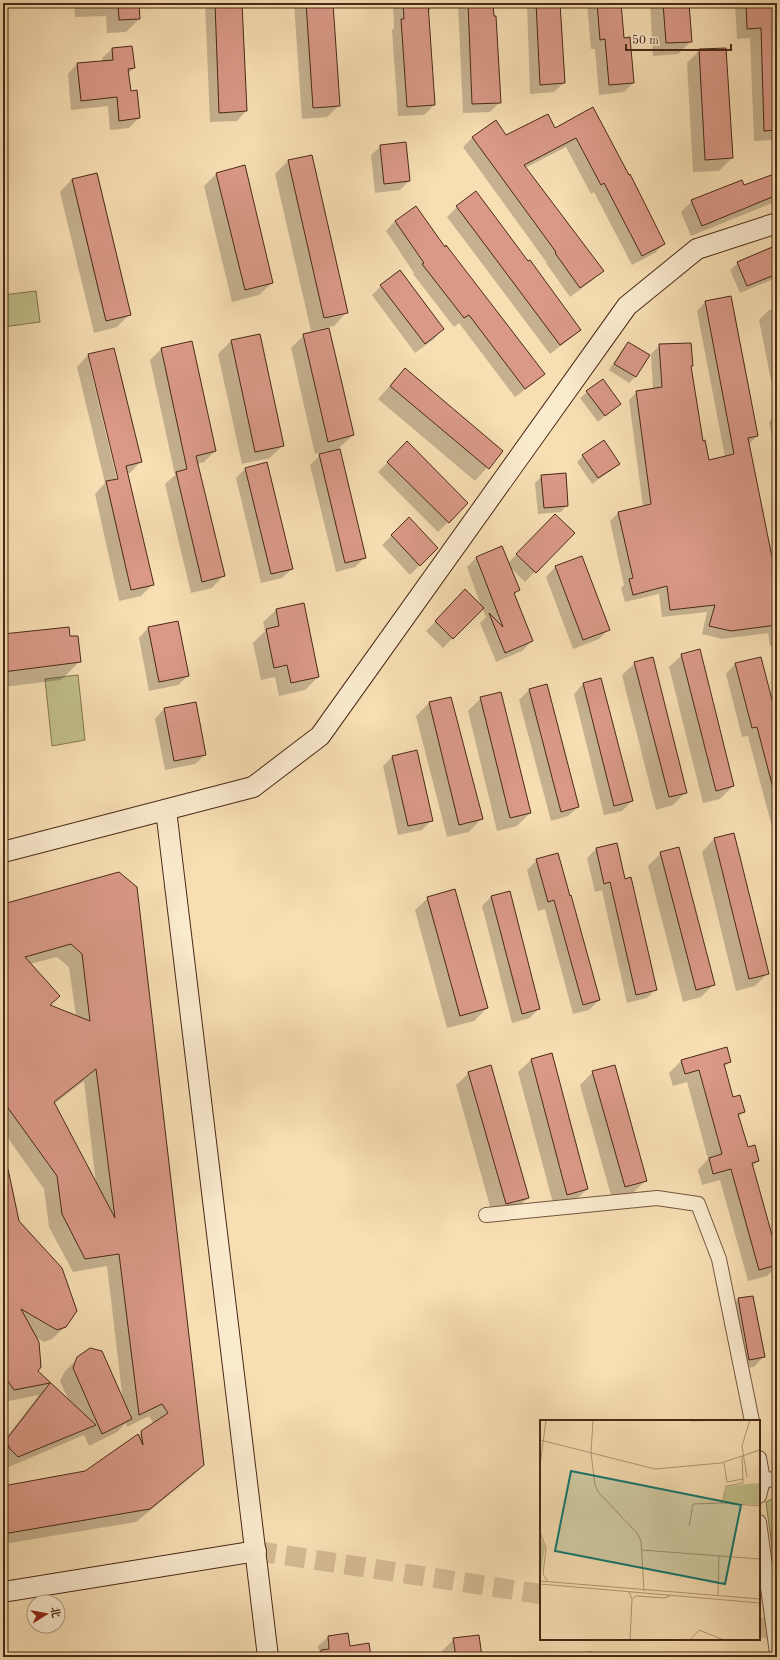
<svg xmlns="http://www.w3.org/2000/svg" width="780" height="1660" viewBox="0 0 780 1660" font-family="'Old Standard TT','Noto Serif SC',serif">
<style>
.green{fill:#c1c08a;stroke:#867450}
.shadow{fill:#0003;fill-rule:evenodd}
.building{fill:#d99986;stroke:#4a2916;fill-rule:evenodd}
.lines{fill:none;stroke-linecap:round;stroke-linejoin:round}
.secondary-tunnel{stroke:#d4ba94;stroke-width:20;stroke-dasharray:20 10;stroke-linecap:butt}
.street-casing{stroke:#75563d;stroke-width:16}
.secondary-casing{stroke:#4a2916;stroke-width:22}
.street{stroke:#faeace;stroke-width:14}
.secondary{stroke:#faeace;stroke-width:20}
.inset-road{fill:none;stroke:#b29674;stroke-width:1}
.view{fill:#0f766e;fill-opacity:0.15;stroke:#0f766e;stroke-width:2}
.inset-edge{fill:none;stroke:#4a2916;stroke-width:2}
</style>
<rect width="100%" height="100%" fill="#f7deb3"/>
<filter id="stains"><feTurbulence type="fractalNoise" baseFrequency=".005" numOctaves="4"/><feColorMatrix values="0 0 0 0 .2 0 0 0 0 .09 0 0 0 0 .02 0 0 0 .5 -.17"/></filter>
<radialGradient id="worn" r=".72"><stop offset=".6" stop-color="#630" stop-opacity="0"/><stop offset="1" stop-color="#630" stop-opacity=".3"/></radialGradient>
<g class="green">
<polygon points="36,291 40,322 3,327 3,295"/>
<polygon points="78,675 85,740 52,746 45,679"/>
<polygon points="777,1497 777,1584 766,1502"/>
</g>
<g class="shadow">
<polygon points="3,3 12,4 3,13"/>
<polygon points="74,3 134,3 139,19 126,32 107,33 106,16 75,17"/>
<polygon points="205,3 243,3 241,7 246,111 237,121 210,122"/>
<polygon points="294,3 335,3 332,8 339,105 327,117 302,119"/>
<polygon points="393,3 431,3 431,9 428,12 434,105 424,115 398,116 392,30 394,28"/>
<polygon points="458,3 492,3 500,102 490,112 463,113"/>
<polygon points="527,3 559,3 564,83 554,92 530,94"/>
<polygon points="587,3 620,3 624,39 633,83 624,92 599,95 595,49 591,49"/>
<polygon points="650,3 688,3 691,41 678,54 653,56"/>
<polygon points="735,3 772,3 774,42 777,42 777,145 775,140 754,141 750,38 737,39"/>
<polygon points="131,47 134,68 128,74 130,92 139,118 129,128 110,130 108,106 71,110 68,74 77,64 103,62 102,58 112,49"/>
<polygon points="700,50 732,158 719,171 693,172 687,63"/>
<polygon points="593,109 664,244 655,253 632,265 594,192 591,194 566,147 525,168 602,270 593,280 570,297 546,263 547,263 463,147 472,138 495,121 506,136 555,129"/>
<polygon points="381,146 409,181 400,190 375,193 371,155"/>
<polygon points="311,156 346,313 334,326 311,331 275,174 288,161"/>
<polygon points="217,173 272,283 259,295 232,302 204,186"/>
<polygon points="777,174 777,201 691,236 681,212 692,201 744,187"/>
<polygon points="72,179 130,314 117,327 94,333 60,192"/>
<polygon points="476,193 580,330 570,339 550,354 447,217 457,207"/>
<polygon points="395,221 444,248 543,374 534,383 515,397 459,323 454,327 413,274 414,273 386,231"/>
<polygon points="777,246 777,285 774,279 740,293 730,270 738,263"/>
<polygon points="381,286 443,329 434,339 415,353 372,295"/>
<polygon points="730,297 757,436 749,444 772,558 777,558 777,645 770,646 768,633 722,639 702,634 707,612 662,617 659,594 625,602 621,588 624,585 610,521 619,512 643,507 629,400 637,392 653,389 651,354 660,345 692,366 690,368 702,442 708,461 725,457 697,311 705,302"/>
<polygon points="777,309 777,410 759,320 769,310"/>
<polygon points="304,335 353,435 339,448 365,557 355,567 336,572 310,465 320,455 329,453 329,451 315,454 291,348"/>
<polygon points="231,341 283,445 270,458 242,464 218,354"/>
<polygon points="191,342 215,451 204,462 197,464 223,576 212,588 191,593 165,484 175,475 150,360 161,349"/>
<polygon points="628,343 648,356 635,377 629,383 609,370 622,350"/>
<path d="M 88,355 L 141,461 L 130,473 L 127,473 L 153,584 L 141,596 L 119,601 L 95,494 L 105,483 L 77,367 ZM 89,362 L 91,362 L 119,480 L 117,480 Z"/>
<polygon points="405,369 502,451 475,481 378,399"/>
<polygon points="602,380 620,403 598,422 580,398"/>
<polygon points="777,414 777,462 769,422"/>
<polygon points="407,443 467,503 438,532 378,472"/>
<polygon points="583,456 618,463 612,470 592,484 577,462"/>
<polygon points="245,469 292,569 282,578 261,583 236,478"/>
<polygon points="542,476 567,505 561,512 538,514 535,483"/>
<polygon points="555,515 573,533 525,582 508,565 518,590 514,595 532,641 522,651 496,662 480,623 486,617 482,608 443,648 426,631 465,591 482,608 467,567 476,558 501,548 508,563"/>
<polygon points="392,535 427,558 410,575 382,545"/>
<polygon points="555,567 609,629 599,639 573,649 546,577"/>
<polygon points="303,604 318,677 305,690 279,696 275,677 261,680 253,643 265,631 263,622 276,610"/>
<polygon points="148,628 188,676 178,685 149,691 139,638"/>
<polygon points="3,635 69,638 80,661 61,680 3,687"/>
<polygon points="682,655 733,786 720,799 703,803 669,667"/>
<polygon points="635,663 686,792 673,805 656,810 622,675"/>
<polygon points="735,664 777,734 777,846 748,736 742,737 726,674"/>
<polygon points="583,684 632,801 622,811 604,815 574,694"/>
<polygon points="546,685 578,807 568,816 551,821 519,700 529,690"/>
<polygon points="451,698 481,819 469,832 447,837 416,716 429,703"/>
<polygon points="481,698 530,813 517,826 497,831 468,711"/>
<polygon points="164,709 205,755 195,764 165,770 155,719"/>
<polygon points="393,756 432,820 422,830 398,835 383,766"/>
<polygon points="714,839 768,973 755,986 736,991 702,852"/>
<polygon points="596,849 624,880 656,989 647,998 627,1003 602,890 595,892 587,858"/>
<polygon points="661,853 714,984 701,997 683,1002 648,866"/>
<polygon points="537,860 599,1000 589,1010 573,1014 545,909 538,911 527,870"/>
<path d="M 118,873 L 203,1465 L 190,1478 L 136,1522 L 3,1544 L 3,1487 L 85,1472 L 154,1424 L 149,1416 L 127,1427 L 126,1423 L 117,1432 L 89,1446 L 84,1435 L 4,1469 L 3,1468 L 3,1442 L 39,1395 L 3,1402 L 3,1149 L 18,1221 L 66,1326 L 52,1339 L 44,1342 L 35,1337 L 37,1371 L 69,1401 L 60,1381 L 65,1371 L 78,1358 L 123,1401 L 107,1266 L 73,1272 L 49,1227 L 44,1189 L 3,1131 L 3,905 ZM 57,957 L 69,967 L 76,1016 L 49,1005 L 30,964 ZM 84,1081 L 96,1184 L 54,1104 Z"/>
<polygon points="492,896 539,1008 530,1018 512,1023 482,906"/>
<polygon points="428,898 487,1008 474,1021 447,1028 415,910"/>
<polygon points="726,1048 730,1062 724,1067 733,1099 744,1112 738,1117 747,1149 758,1161 752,1167 777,1257 777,1266 767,1276 748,1281 720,1180 702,1185 698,1170 708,1159 687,1082 673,1086 669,1073 681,1061"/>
<polygon points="551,1054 587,1189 574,1202 554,1207 518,1072 531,1060"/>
<polygon points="593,1072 646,1180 633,1193 612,1199 580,1085"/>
<polygon points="469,1073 528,1198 515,1210 493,1217 456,1085"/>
<polygon points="738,1299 763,1357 754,1367 739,1369 729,1309"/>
<polygon points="328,1637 370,1657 320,1657 318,1646"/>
<polygon points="454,1639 480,1655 495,1653 496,1657 442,1657 441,1652"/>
<polygon points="592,1651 592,1657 569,1657 573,1654"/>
</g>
<g class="building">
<polygon points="118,3 139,3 140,19 119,20"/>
<polygon points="215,3 242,3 247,111 219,113"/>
<polygon points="306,3 333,3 340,106 313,108"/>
<polygon points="403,3 428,3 435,105 407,107 401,19 404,19"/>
<polygon points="468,3 493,3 494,16 496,16 501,103 472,104"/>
<polygon points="536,3 560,3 565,83 540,85"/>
<polygon points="597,3 621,3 624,38 630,37 634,83 609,85 605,39 600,40"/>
<polygon points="663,3 689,3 692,42 666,43"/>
<polygon points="746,3 773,3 775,41 777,41 777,130 764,131 761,28 747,29"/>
<polygon points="132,46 135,68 128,69 131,91 137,90 140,118 119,121 117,97 81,101 77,63 113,60 112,48"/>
<polygon points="726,48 733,158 705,160 699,49"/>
<polygon points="593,107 629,175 630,174 665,244 642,256 604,183 601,185 576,138 524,165 604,271 580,288 555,253 556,252 472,137 496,120 506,135 548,114 555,128"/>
<polygon points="406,142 410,181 384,184 380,145"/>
<polygon points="312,155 348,313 324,318 288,160"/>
<polygon points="245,165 273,283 245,290 216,173"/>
<polygon points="97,173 131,315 106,321 72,179"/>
<polygon points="777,173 777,195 702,226 691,200 742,180 744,185"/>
<polygon points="476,191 528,261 530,260 581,330 560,345 456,206"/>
<polygon points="416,206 445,247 446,245 545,374 525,389 469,315 464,318 422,264 424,263 395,221"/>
<polygon points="777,245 777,274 747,286 737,262"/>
<polygon points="400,270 444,329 425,344 380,285"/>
<polygon points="731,296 758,436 748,438 772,557 777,557 777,625 731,631 709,626 715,605 670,610 667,586 633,595 629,579 633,578 618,512 651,504 636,391 662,387 659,344 691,343 693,366 691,366 703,441 705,440 709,460 734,454 705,301"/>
<polygon points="329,328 354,435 328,442 303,334"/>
<polygon points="260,334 284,446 255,452 231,340"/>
<polygon points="192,341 216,451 196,456 225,576 202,582 176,472 187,469 161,348"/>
<polygon points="628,342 650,355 636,377 614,364"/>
<polygon points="114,348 142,462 126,466 154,585 131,590 106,481 118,479 88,354"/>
<polygon points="405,368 503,451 489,469 390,386"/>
<polygon points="603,379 621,404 605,416 586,391"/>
<polygon points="604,440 620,464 598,478 582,455"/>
<polygon points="407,441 468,503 449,523 387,462"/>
<polygon points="340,449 366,558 345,563 319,454"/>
<polygon points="267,462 293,569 271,574 245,468"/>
<polygon points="566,473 568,506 544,508 541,475"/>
<polygon points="555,514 575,533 536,573 516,554"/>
<polygon points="409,517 438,548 420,566 391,535"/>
<polygon points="502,546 520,590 514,593 533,641 505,653 489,613 503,627 476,557"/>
<polygon points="582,556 610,630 583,640 555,566"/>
<polygon points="465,589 484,608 453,639 435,621"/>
<polygon points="304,603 319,677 291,683 287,665 274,668 266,629 279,626 276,609"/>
<polygon points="178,621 189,676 159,682 148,627"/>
<polygon points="69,627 70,636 78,636 81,662 3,672 3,634"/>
<polygon points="700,649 734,786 716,791 681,654"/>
<polygon points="653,657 687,793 669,797 634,662"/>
<polygon points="761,657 777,719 777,788 773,788 757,727 752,728 735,663"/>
<polygon points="601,678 633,801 614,806 583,683"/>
<polygon points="547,684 579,807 561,812 529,689"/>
<polygon points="501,692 531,813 510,818 480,697"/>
<polygon points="451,697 483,819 459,825 429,702"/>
<polygon points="196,702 206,755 174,761 164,708"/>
<polygon points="417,750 433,821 408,826 392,756"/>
<polygon points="734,833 769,974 749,979 714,838"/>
<polygon points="617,843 625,879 631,877 657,990 636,995 610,882 604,884 596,848"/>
<polygon points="679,847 715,985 696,990 660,852"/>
<polygon points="558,853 570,896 571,895 600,1000 583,1005 554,900 548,902 536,859"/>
<path d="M 119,872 L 137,887 L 204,1465 L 150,1509 L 3,1534 L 3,1486 L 85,1471 L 138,1434 L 143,1445 L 141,1431 L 168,1413 L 162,1404 L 139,1415 L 119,1254 L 85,1259 L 62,1214 L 57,1176 L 3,1101 L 3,904 ZM 71,944 L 82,954 L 90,1021 L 50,1005 L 60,996 L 25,957 ZM 96,1069 L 115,1218 L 54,1102 Z"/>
<polygon points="455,889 488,1008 460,1016 427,897"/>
<polygon points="510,891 540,1009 522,1014 491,896"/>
<polygon points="727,1047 731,1062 724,1064 733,1097 740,1095 745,1112 738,1114 748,1147 755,1145 759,1161 752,1163 777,1253 777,1265 759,1270 731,1169 713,1174 709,1158 722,1154 699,1070 685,1074 681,1060"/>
<polygon points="552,1053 588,1189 567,1195 531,1059"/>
<polygon points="491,1065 529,1198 506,1204 468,1072"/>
<polygon points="615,1065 647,1181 625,1187 592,1071"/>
<polygon points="3,1169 8,1169 19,1221 62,1268 77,1311 66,1327 57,1330 21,1309 39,1342 41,1367 38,1371 96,1425 18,1457 10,1449 6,1440 50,1383 14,1390 3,1374"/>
<polygon points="753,1296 765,1357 749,1360 738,1298"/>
<polygon points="90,1348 102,1351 132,1419 102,1434 73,1368 77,1357"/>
<polygon points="348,1633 350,1646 369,1643 371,1657 321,1657 321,1650 329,1649 328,1636"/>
<polygon points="479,1635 482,1657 456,1657 453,1638"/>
</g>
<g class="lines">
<g class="secondary-tunnel">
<polyline points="256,1551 541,1594"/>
<polyline points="759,1627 777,1630"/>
</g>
<g class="street-casing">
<g id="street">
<polyline points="486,1215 657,1198 698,1204 719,1259 752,1421"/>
<polyline points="759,1458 763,1480 777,1479"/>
<polyline points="759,1496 763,1480"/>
<polyline points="759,1522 777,1653"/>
</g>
</g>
<g class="secondary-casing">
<g id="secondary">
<polyline points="166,810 268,1657"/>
<polyline points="3,852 253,787 320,736 627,306 697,249 777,223"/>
<polyline points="3,1592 256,1551"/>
</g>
</g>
<use href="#street" class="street"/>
<use href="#secondary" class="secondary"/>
</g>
<g transform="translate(540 1420)">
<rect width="220" height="220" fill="#f7deb3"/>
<path d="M 220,63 L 220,85 L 184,83 L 184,75 L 187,66 ZM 0,115 L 5,128 L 0,159 Z" fill="#c1c08a"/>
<path class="inset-road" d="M 53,0 L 51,33 L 55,65 L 59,73 L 97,113 L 101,121 L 104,171M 151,1 L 178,0M 0,20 L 115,49 L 181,43 L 220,30M 184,43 L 187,62 L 203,59 L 202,36M 0,46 L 6,0M 207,57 L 202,26 L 210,0M 182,83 L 220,86M 149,106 L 153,84 L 182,83 L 186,66 L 203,63 L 203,59M 0,112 L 6,128 L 3,154 L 8,162M 102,130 L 220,139M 0,161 L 220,179M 0,164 L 220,183M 89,172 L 92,179 L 90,220M 178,175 L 179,136M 92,179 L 96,176 L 124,178 L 130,176M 150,220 L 159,210 L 184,220"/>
<path class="view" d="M 31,51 L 201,85 L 185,164 L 15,131 Z"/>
<rect width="220" height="220" class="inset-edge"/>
</g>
<rect width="780" height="1660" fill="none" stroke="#f7deb3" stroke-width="16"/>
<rect x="4" y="4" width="772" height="1652" fill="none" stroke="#4a2916" stroke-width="2"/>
<rect x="8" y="8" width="764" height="1644" fill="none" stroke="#4a2916"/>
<g transform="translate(46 1614) rotate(79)"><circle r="19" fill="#faeace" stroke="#b49d84"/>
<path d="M0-3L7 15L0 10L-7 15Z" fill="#8f2418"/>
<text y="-6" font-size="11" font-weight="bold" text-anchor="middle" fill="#4a2916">北</text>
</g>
<path d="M626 44v6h105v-6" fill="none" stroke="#4a2916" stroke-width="2"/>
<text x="632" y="44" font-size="12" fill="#4a2916" stroke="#faeace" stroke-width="3" paint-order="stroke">50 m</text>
<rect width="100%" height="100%" filter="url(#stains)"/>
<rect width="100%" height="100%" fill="url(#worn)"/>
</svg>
